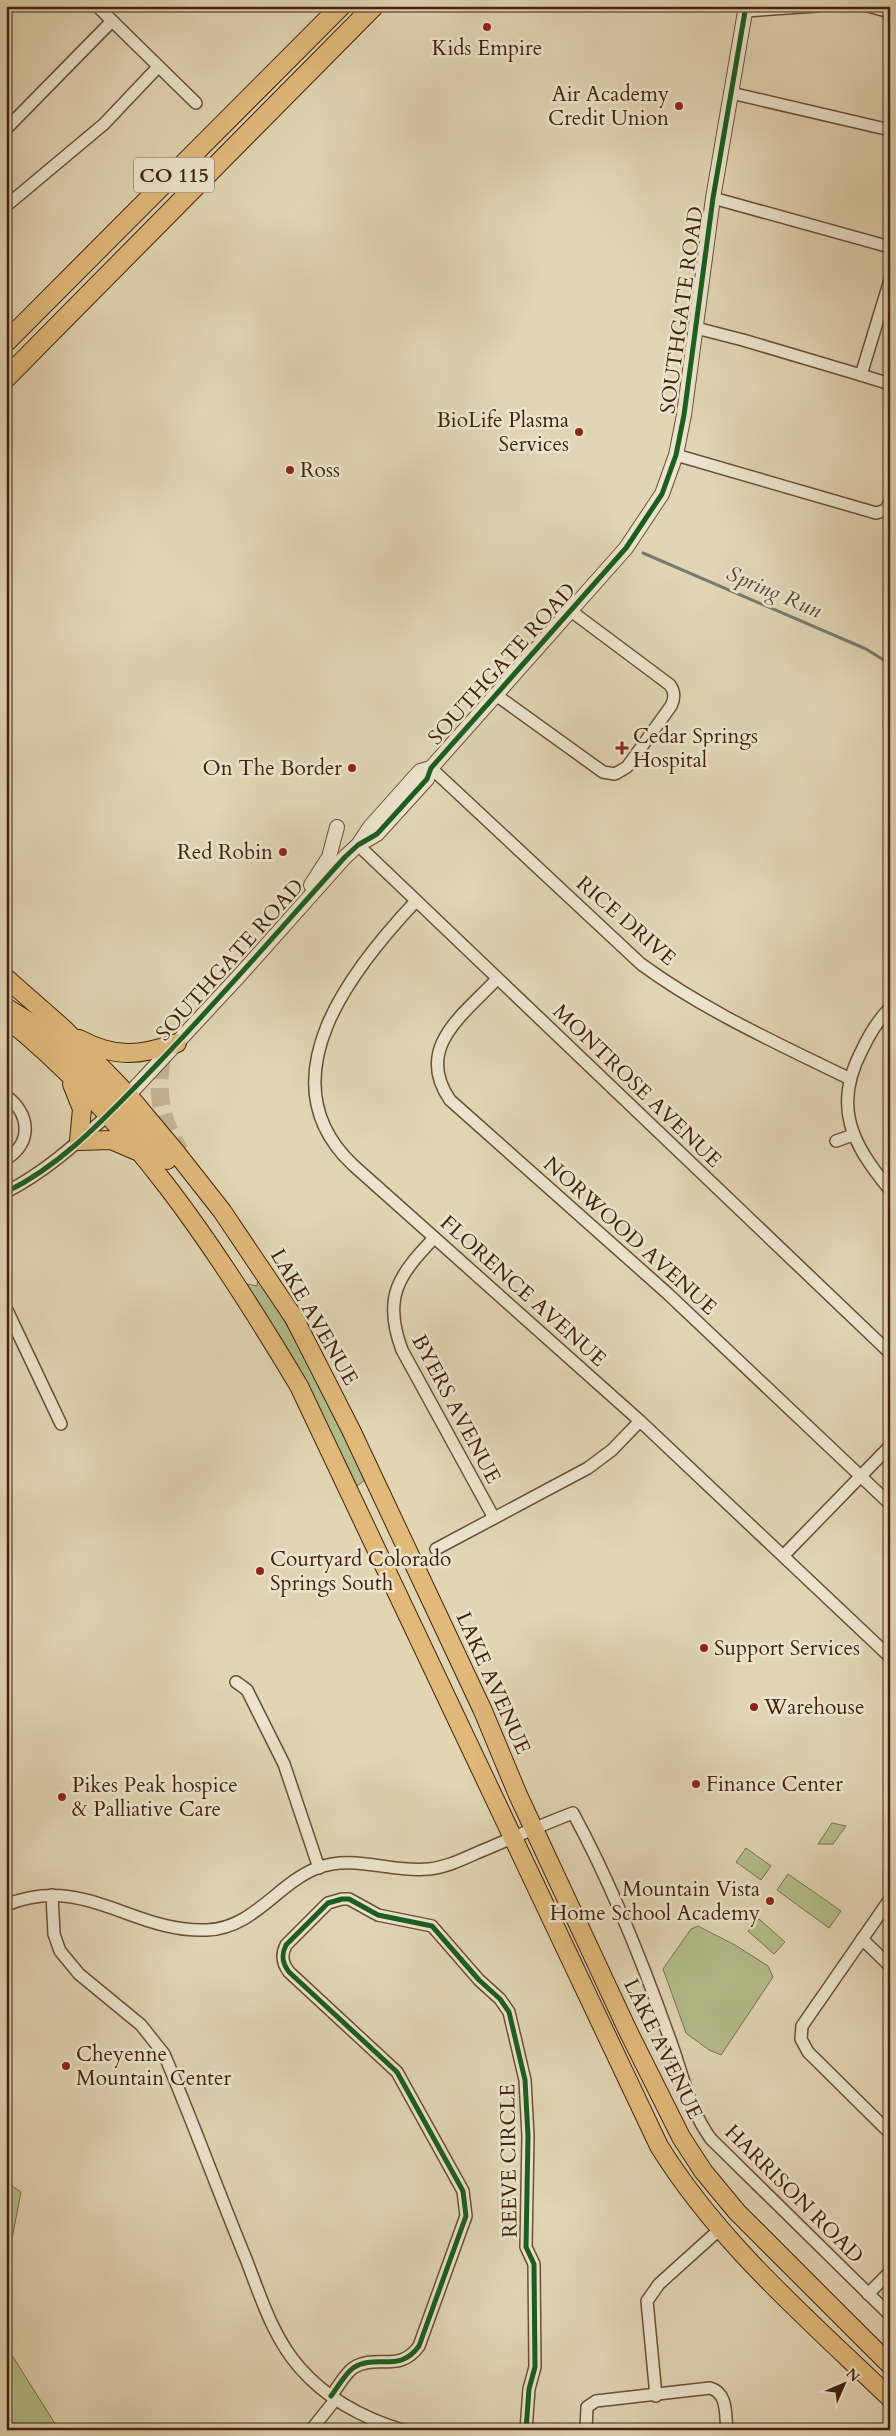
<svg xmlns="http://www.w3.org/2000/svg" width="896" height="2436" viewBox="0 0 896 2436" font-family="Cardo,serif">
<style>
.green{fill:#b3bd8c;stroke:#7a704c}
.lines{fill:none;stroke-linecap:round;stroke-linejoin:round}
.stream{stroke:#747b71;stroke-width:3}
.primary-tunnel{stroke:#c2b192;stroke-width:18;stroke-dasharray:18 9;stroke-linecap:butt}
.minor-casing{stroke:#6a4f36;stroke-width:14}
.tertiary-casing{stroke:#6a4f36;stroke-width:16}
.primary-casing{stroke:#42220c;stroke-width:20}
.trunk-casing{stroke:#42220c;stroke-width:21}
.minor{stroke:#ece4ce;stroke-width:11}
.tertiary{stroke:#ece4ce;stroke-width:14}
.primary{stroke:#e1ba7a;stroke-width:18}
.trunk{stroke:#e1ba7a;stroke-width:19}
.cycleway-casing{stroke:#ece4ce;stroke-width:8}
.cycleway{stroke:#1b5e20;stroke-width:5}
.poi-dot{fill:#8f2418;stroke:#ece4ce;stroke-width:2}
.labels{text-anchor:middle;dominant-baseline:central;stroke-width:5;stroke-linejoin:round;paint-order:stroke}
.shield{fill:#ece4ce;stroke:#755c46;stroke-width:1}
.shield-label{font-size:20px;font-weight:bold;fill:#42220c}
.poi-label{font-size:21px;fill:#42220c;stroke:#ece4ce;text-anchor:start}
.street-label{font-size:21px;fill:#42220c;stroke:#ece4ce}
.water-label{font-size:22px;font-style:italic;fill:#574736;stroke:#ece4ce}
</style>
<rect width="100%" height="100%" fill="#e2d5b3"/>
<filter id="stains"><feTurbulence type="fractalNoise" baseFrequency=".004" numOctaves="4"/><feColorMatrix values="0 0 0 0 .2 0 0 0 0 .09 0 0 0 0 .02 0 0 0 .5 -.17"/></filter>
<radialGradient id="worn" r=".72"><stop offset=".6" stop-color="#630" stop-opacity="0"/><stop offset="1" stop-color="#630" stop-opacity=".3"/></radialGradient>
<g class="green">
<path d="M 258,1277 C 299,1342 332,1410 365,1480 L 357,1486 L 308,1387 L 247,1284 L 257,1286 Z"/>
<polygon points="832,1823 846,1826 833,1844 818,1844"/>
<polygon points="746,1848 771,1866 761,1880 736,1862"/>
<polygon points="788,1874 841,1911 829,1928 777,1890"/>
<polygon points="759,1919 785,1942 774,1954 748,1931"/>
<polygon points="698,1926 735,1945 768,1966 773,1977 721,2055 709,2050 686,2033 663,1969 691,1929"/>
<polygon points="6,2182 21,2192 6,2270"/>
<polygon points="6,2318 10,2352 59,2430 6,2430"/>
</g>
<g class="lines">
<polyline class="stream" points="643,553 866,649 890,664"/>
<path class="primary-tunnel" d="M 161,1061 C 157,1097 161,1120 180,1151"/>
<g class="minor-casing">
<g id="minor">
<polyline points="97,6 196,103"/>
<polyline points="868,6 890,12"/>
<polyline points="745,11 817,6"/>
<polyline points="731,93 890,130"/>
<polyline points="6,129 112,21"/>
<polyline points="713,198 890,247"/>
<polyline points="6,206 104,124 158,67"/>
<polyline points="890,280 861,375 890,384"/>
<polyline points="696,328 743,340 861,375"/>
<polyline points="676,455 876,513 886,510 890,501"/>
<path d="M 496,695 L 603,772 L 615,774 L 627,767 L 671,706 C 675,698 675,692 670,685 L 571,611"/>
<path d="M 431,768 L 641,964 C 705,1011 779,1044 850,1079"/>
<polyline points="358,845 890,1353"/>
<path d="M 416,901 C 352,969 263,1080 353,1165 L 640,1421 L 890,1657"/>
<path d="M 497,979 C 463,1015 414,1048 450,1100 L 667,1293 L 890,1504"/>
<path d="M 890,1008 C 878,1020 869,1035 862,1050 C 832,1107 852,1144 890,1190"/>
<path d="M 6,1096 C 30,1113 33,1143 6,1159"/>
<polyline points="836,1141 853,1135"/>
<path d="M 6,1192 C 44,1173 77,1143 109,1114"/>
<path d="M 434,1238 C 399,1275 382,1297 402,1350 L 494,1518"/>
<polyline points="6,1308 61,1424"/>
<polyline points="436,1549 588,1468 612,1450 640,1421"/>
<polyline points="784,1555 890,1446"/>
<polyline points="236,1682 247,1690 284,1764 319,1868"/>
<path d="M 52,1895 L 54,1934 L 60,1951 L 79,1974 L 141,2025 L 164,2054 C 193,2122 218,2191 246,2259 C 260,2295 273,2338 300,2368 C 327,2399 363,2418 402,2430"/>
<polyline points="890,1899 802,2026 801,2039 808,2052 890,2133"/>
<path d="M 6,1905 C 85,1873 132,1933 207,1930 C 254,1928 277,1884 317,1868 C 354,1854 391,1873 429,1869 C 447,1867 463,1859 479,1852 C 510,1839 541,1825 573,1813 C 611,1883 641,1958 668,2034 C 682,2070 688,2108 711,2139 L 890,2315"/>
<polyline points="862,1939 890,1966"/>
<polyline points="868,2294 890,2272"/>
<path d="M 331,2396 C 338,2387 344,2375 353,2368 C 376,2353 399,2374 419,2346 L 466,2216 L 463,2191 L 397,2072 L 289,1972 C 282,1963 281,1955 286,1945 L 328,1903 L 342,1899 L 349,1899 L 378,1915 L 432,1926 L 479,1980 L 500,1999 L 509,2012 L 525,2080 L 528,2136 L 526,2247 L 534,2264 L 535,2367 L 529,2389 L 526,2430"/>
<polyline points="656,2396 647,2301 659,2284 720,2229"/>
<polyline points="311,2430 335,2400"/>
<path d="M 586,2430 L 587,2407 L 596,2401 L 710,2388 C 728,2393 725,2414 727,2430"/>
</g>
</g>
<g class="tertiary-casing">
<g id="tertiary">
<polyline points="360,842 370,827 420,771 431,768"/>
<polyline points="311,885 329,857 337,827"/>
<polyline points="122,1102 239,976 345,857 358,845 377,834 427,779 431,768 626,548 662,494 676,455 684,415 713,198 746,6"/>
</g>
</g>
<g class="primary-casing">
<g id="primary">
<polyline points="6,978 64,1029 128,1095 174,1150 222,1211 294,1318 351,1430 483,1711 518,1795 628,2031 681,2137 703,2171 737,2212 890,2365"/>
<polyline points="7,1008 44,1031 119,1105 167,1160"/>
<path d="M 6,1018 C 131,1119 218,1250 299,1386 L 659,2146 C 719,2243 808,2319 890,2398"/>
<path d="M 79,1039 C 115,1058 139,1056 177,1043"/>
<polyline points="72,1084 82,1109 79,1141 111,1140 137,1151"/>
</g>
</g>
<g class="trunk-casing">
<g id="trunk">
<polyline points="6,342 341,6"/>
<polyline points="6,378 374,6"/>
</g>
</g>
<use href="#minor" class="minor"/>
<use href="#tertiary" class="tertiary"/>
<use href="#primary" class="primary"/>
<use href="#trunk" class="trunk"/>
<g class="cycleway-casing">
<g id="cycleway">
<path d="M 6,1192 C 60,1166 102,1121 143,1079 C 213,1007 278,931 345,857 L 358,845 L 377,834 L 427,779 L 431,768 L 626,548 L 662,494 L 676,455 L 684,415 L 713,198 L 746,6"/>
<path d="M 331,2396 C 338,2387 344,2375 353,2368 C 376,2353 399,2374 419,2346 L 466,2216 L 463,2191 L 397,2072 L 289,1972 C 282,1963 281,1955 286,1945 L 328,1903 L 342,1899 L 349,1899 L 378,1915 L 432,1926 L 479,1980 L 500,1999 L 509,2012 L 525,2080 L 528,2136 L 526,2247 L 534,2264 L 535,2367 L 529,2389 L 526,2430"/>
</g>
</g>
<use href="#cycleway" class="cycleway"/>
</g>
<g class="poi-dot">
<circle cx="487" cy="27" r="5"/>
<circle cx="679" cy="106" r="5"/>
<circle cx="579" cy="432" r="5"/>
<circle cx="290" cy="470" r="5"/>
<path d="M619.5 740.5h5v5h5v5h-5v5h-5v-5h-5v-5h5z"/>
<circle cx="352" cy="768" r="5"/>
<circle cx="283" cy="852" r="5"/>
<circle cx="260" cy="1571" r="5"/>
<circle cx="704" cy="1648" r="5"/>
<circle cx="754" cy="1707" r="5"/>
<circle cx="696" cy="1784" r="5"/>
<circle cx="62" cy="1797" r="5"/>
<circle cx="770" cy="1901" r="5"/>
<circle cx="66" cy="2066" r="5"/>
</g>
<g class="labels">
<rect class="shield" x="134" y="157.5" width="80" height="35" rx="4"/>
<g class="shield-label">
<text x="174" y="175">CO 115</text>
</g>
<g class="poi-label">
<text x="487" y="48" text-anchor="middle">Kids Empire</text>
<text x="669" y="94" text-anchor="end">Air Academy<tspan x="669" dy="24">Credit Union</tspan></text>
<text x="569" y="420" text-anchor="end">BioLife Plasma<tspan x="569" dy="24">Services</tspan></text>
<text x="300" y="470">Ross</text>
<text x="633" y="736">Cedar Springs<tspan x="633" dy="24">Hospital</tspan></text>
<text x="342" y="768" text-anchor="end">On The Border</text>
<text x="273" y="852" text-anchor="end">Red Robin</text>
<text x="270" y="1559">Courtyard Colorado<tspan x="270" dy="24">Springs South</tspan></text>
<text x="714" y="1648">Support Services</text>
<text x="764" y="1707">Warehouse</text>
<text x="706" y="1784">Finance Center</text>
<text x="72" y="1785">Pikes Peak hospice<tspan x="72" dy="24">&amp; Palliative Care</tspan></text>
<text x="760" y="1889" text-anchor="end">Mountain Vista<tspan x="760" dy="24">Home School Academy</tspan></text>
<text x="76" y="2054">Cheyenne<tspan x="76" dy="24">Mountain Center</tspan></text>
</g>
<g class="street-label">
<text transform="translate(682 310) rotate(-82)">SOUTHGATE ROAD</text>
<text transform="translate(502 664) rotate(-48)">SOUTHGATE ROAD</text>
<text transform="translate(626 921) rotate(41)">RICE DRIVE</text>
<text transform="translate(230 960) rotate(-48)">SOUTHGATE ROAD</text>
<text transform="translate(637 1086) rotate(44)">MONTROSE AVENUE</text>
<text transform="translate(630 1236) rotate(42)">NORWOOD AVENUE</text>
<text transform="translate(523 1291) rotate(42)">FLORENCE AVENUE</text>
<text transform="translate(314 1317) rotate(60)">LAKE AVENUE</text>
<text transform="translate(456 1409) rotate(62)">BYERS AVENUE</text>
<text transform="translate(493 1683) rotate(66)">LAKE AVENUE</text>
<text transform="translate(663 2049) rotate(64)">LAKE AVENUE</text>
<text transform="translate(509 2161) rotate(-91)">REEVE CIRCLE</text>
<text transform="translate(794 2194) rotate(45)">HARRISON ROAD</text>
</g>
<g class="water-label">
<text transform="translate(774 592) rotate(23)">Spring Run</text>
</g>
</g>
<rect width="896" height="2436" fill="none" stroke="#e2d5b3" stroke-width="25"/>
<rect x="8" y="8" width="881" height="2421" fill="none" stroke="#42220c" stroke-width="2.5"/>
<rect x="12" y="12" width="871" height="2411" fill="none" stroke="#42220c"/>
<g transform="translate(844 2384) rotate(45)" stroke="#ece4ce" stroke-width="4" paint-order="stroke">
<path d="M0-4L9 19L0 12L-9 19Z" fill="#42220c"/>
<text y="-8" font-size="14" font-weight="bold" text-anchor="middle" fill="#42220c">N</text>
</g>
<rect width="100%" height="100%" filter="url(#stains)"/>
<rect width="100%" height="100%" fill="url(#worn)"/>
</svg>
